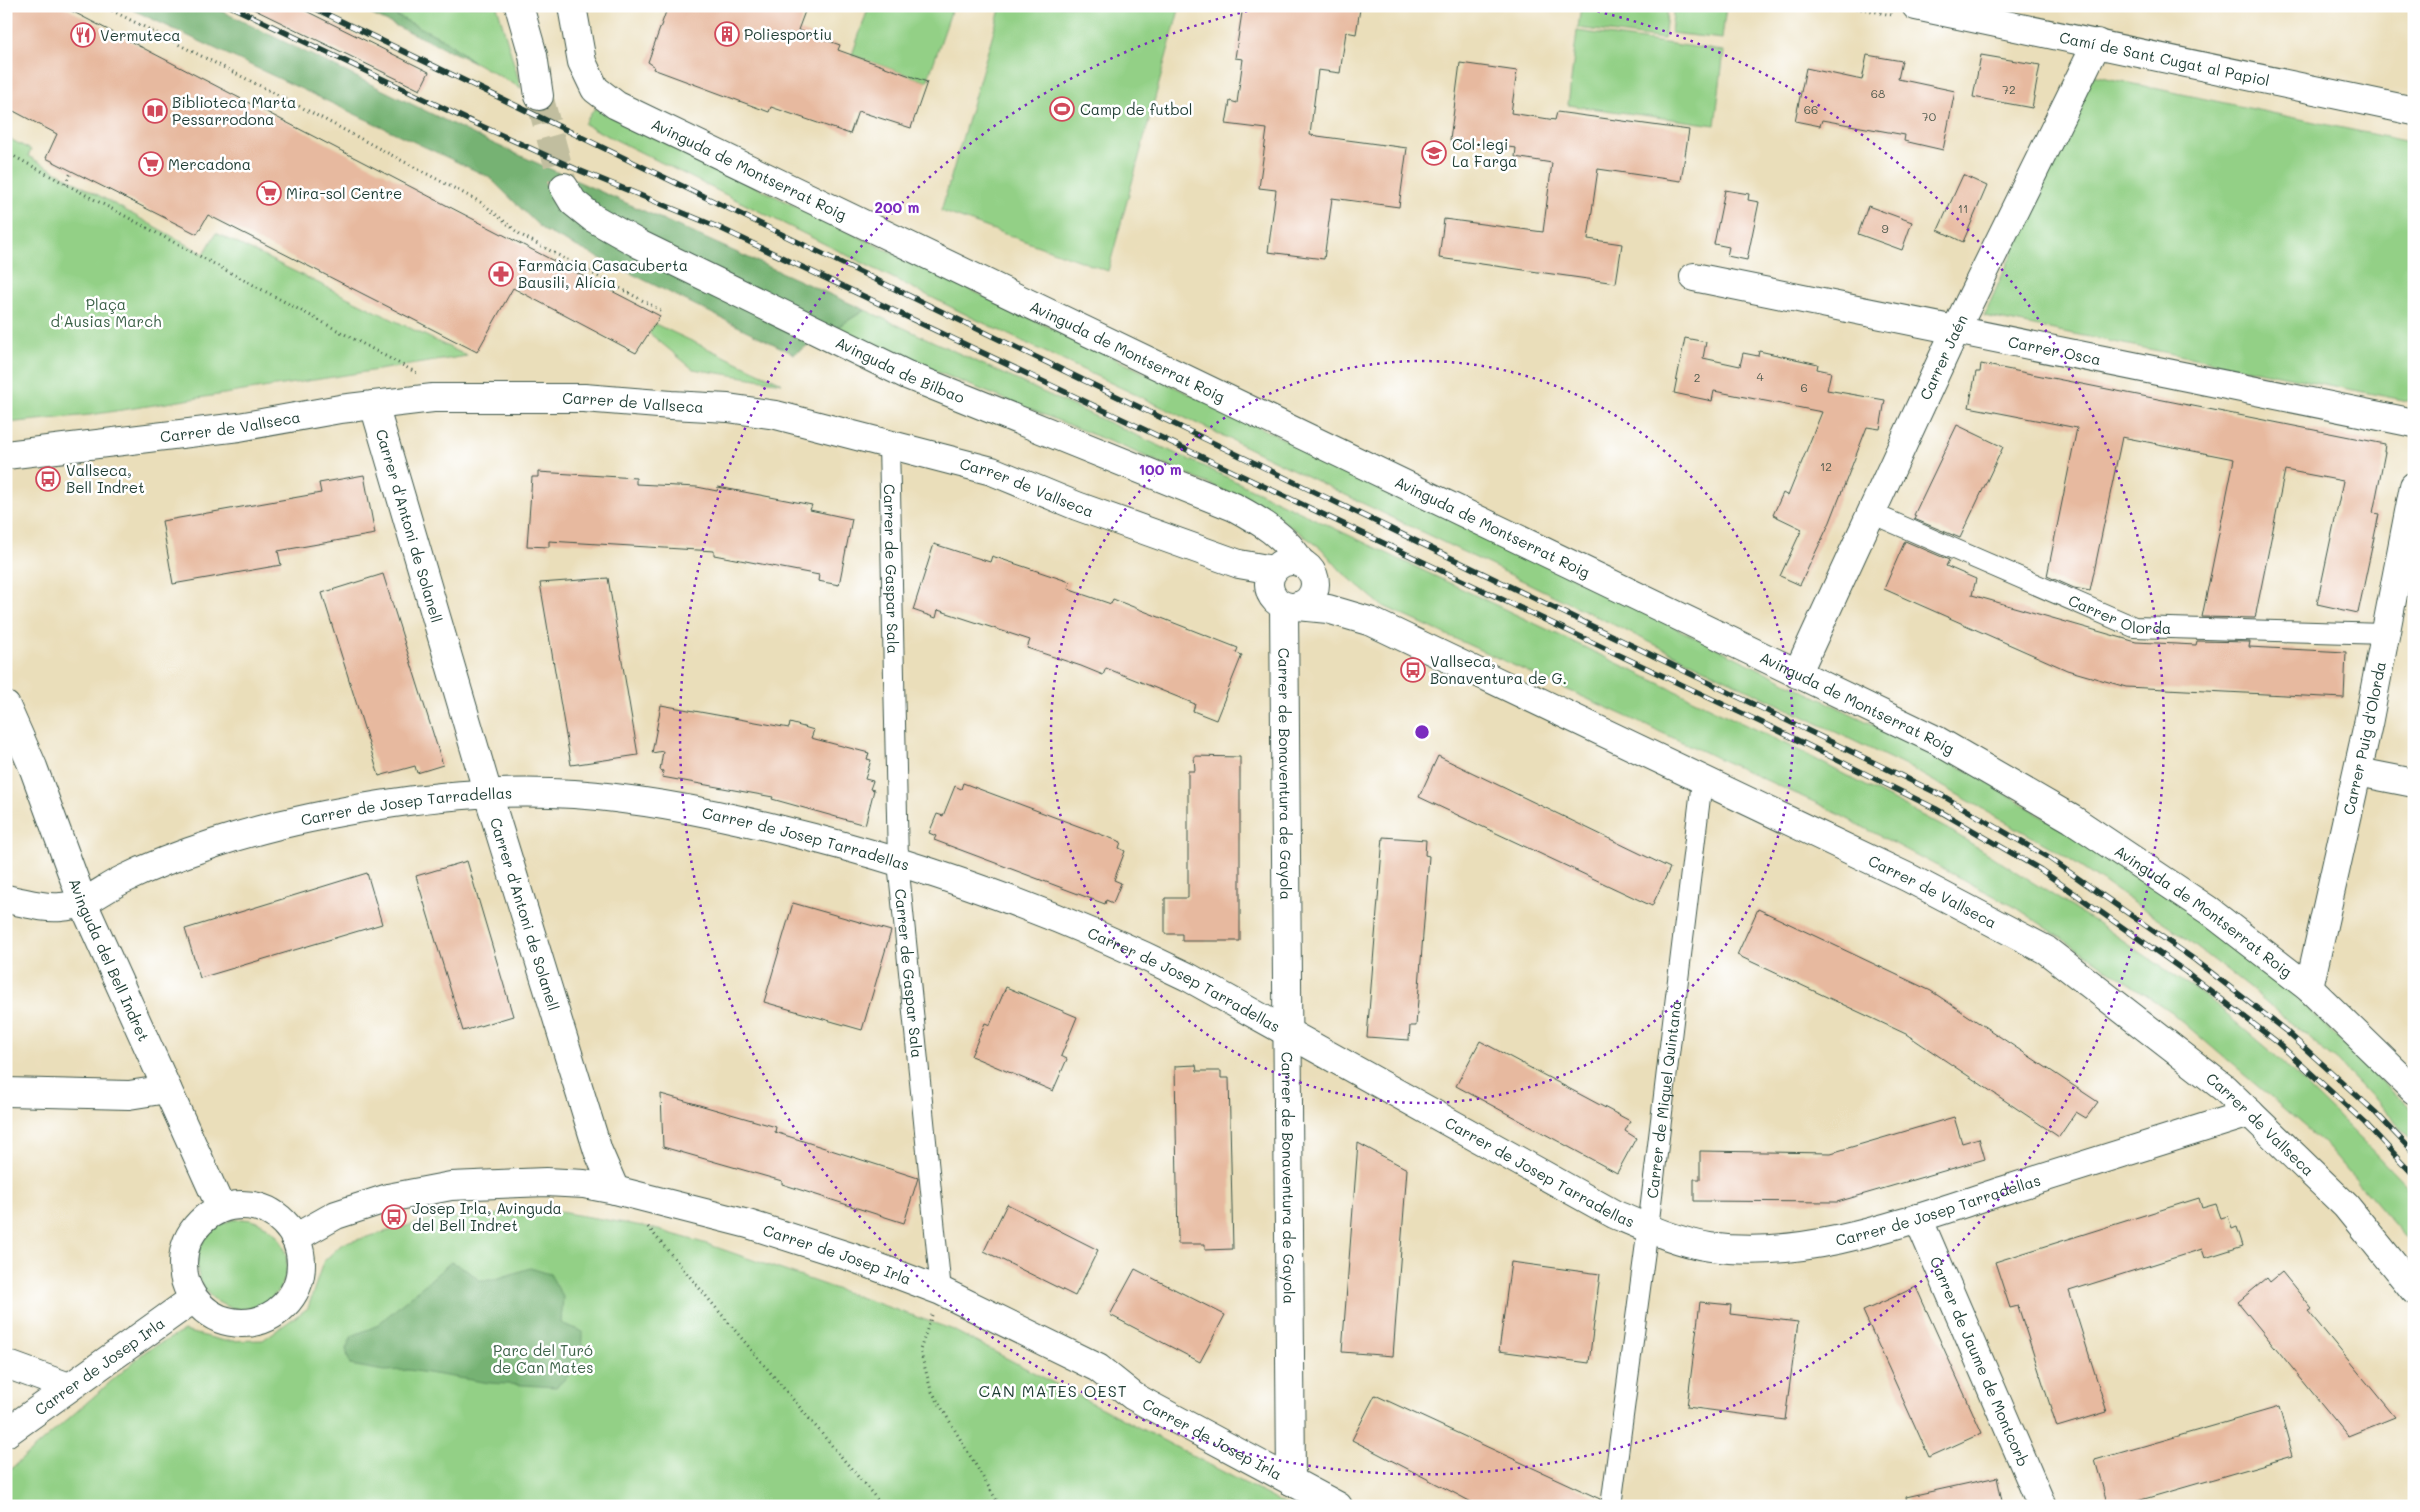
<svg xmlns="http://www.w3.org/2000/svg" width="2420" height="1512" viewBox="0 0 2420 1512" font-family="Mali,sans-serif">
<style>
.green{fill:#93d086;stroke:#59865d}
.forest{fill:#76b273;stroke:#4a7854}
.building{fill:#e7b99f}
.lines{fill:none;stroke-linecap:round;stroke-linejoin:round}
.minor-tunnel{stroke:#c1be9f;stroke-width:28;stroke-dasharray:28 14;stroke-linecap:butt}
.pedestrian-casing{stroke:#3d5548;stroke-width:22}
.minor-casing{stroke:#3d5548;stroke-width:30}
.tertiary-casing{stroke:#3d5548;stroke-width:30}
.path{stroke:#3d5548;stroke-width:3;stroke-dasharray:1 4;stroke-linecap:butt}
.pedestrian{stroke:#fff;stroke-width:20}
.minor{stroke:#fff;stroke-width:28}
.tertiary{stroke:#fff;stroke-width:28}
.rail-casing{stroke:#1f3d34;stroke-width:5.5}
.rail{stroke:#fff;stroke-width:4;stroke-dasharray:11;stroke-linecap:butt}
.ring{fill:none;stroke:#7b2cbf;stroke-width:2.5;stroke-dasharray:2.5 5}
.labels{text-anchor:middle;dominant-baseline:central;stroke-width:5;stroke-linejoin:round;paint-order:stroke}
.number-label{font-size:12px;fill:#515c4f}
.poi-label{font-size:15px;fill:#1f3d34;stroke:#fff;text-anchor:start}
.street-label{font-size:15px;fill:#1f3d34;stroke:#fff}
.park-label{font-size:15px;fill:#3c6248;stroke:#fff}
.neighbourhood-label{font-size:16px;letter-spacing:1px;fill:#1f3d34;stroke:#fff}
.centre{fill:#7b2cbf;stroke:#fff;stroke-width:2.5}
.ring-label{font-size:15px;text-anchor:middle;font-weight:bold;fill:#7b2cbf;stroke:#fff;stroke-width:5;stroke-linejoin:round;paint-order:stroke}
</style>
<rect width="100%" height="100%" fill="#fff"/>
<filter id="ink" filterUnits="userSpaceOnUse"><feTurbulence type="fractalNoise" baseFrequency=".02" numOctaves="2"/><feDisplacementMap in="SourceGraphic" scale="10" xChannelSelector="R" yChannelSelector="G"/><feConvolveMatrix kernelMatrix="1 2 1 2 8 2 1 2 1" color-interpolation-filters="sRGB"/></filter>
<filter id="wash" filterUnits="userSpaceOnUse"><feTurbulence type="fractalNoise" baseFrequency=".0096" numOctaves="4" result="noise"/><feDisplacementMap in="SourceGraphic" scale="20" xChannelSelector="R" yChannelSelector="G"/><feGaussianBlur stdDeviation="1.12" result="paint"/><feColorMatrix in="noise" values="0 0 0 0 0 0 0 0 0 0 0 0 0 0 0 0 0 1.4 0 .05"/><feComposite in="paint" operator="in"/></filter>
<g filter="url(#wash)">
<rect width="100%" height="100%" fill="#eadeba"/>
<g class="green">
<polygon points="377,6 497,6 521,88 474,62 443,39"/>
<polygon points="869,6 953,6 927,82 852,55"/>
<polygon points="1001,6 1180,6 1108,271 941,211"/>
<polygon points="1581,6 1668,6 1664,39 1578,28"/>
<polygon points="1674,6 1726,6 1722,39 1671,33"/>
<polygon points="1577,31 1724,51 1715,125 1568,105"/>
<polygon points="2092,75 2414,143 2413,402 1984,316"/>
<polygon points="595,108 832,224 1490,537 1974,774 2163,890 2280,981 2414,1113 2414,1141 2338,1062 2259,996 2169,926 2052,848 1914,770 1234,441 975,319 584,124"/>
<polygon points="6,137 31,150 28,156 204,254 216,233 467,356 90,415 6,423"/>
<polygon points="865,310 1218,473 1561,636 1804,753 1953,832 2108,930 2207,998 2278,1058 2365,1143 2414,1194 2414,1247 2325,1144 2171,1012 2017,908 1823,806 1381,605 1342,572 1321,548 1266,509 1126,448 833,330"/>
<polygon points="655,324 782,383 693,369 649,333"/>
<polygon points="548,1210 648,1227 707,1244 951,1329 1288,1506 10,1506 6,1499 6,1473 146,1351 184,1331 225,1341 263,1340 308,1308 323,1262 342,1244 428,1220"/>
<circle cx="242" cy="1264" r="45"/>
</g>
<g class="forest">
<polygon points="135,6 211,6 481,138 865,310 794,354 543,230 489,177 133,10"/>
<polygon points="353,6 377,6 443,39 474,62"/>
<path d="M 451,1262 L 466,1269 L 479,1280 L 493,1280 L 530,1268 L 550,1274 L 563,1297 L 561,1323 L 583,1332 C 583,1361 577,1369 556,1387 L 490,1383 L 409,1370 L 384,1371 L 350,1365 L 346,1349 L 352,1336 L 376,1326 Z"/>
</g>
<g id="blocks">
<g class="building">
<polygon points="6,6 62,6 660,316 636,353 513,288 477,352 208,215 197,234 46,158 57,134 6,107"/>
<polygon points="247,6 296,6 429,72 420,90"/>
<polygon points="668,6 807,6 798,30 840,45 838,50 927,82 911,128 858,111 850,134 771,107 769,112 653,69 654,66 648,62"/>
<polygon points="1243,6 1342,6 1360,9 1356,34 1346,32 1340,73 1318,70 1310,135 1407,148 1399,207 1332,198 1324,259 1268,252 1276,190 1259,188 1267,129 1226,124 1230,101 1237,103 1243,59 1235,58"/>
<polygon points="1867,55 1902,61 1898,79 1955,91 1943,150 1904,141 1905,135 1822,120 1820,126 1795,121 1806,68 1862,80"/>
<polygon points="1981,55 2040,65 2032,108 1973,97"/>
<polygon points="1460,63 1517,71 1511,113 1555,120 1557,112 1689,130 1681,181 1598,169 1588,239 1622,244 1616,283 1439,258 1444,219 1543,232 1552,163 1515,157 1516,148 1450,140"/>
<polygon points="1963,175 1987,186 1963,242 1938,230"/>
<polygon points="1725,190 1749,194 1748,200 1759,202 1747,260 1727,256 1729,247 1714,244"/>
<polygon points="1868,206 1912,222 1902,250 1858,234"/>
<polygon points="1685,338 1706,342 1703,358 1740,366 1743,353 1758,356 1759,351 1818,364 1817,369 1831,372 1827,390 1885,400 1880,429 1867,427 1830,522 1800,585 1780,576 1802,529 1773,515 1783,493 1788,496 1822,412 1714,391 1712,401 1674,393"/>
<polygon points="1981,364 2385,444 2384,452 2385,452 2373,513 2379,514 2358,613 2317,604 2343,481 2285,470 2255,618 2202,617 2234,459 2122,437 2090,591 2074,588 2047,576 2077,428 1969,407 1976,372 1980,372"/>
<polygon points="1957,425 2003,447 1960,538 1914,519 1916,516 1914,515"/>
<polygon points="538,472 636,478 636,484 697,487 717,491 718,487 812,505 810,510 852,519 839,585 818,581 819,575 714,555 714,551 549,541 549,547 527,546 532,477 538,477"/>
<polygon points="364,475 375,534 278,551 281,565 173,584 162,521 321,493 319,483"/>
<polygon points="1905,541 1949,560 1946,566 1976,579 1972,595 2136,642 2196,645 2197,641 2250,642 2249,647 2346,652 2344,698 2126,687 2067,670 1884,589"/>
<polygon points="934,544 990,562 992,556 1070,582 1068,588 1073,591 1111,604 1113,599 1238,648 1236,653 1242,655 1216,720 1193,711 1195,704 1106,668 1103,675 1081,666 1027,648 1030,640 938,610 936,618 913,610"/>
<polygon points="383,574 443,765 417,773 415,766 379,776 322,593"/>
<polygon points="608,578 638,755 571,765 540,583"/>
<polygon points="661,705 789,728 790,723 814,730 811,738 869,753 867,759 871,760 865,779 873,781 870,789 874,790 865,825 772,799 773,797 662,777 663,771 660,770 663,751 652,753"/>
<polygon points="1194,756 1240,757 1240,941 1182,941 1182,934 1165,934 1165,898 1188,898 1188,771 1195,771"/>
<polygon points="1438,756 1670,868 1652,906 1419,797"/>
<polygon points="963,783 1121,842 1119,848 1125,851 1114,880 1121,883 1113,903 1106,900 1105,904 934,840 936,836 929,833 937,814 943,816 955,786 961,789"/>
<polygon points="1383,837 1426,840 1425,855 1429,856 1416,1026 1410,1026 1409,1040 1367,1037"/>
<polygon points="467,861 513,1016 463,1031 416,876"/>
<polygon points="367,873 382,924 200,978 185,929"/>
<polygon points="793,903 891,931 862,1030 764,1002"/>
<polygon points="1758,909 1931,991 2098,1102 2086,1118 2076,1112 2059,1137 1906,1034 1737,955"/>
<polygon points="1006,987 1077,1017 1061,1056 1067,1059 1053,1091 971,1056 985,1023 990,1025"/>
<polygon points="1480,1041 1630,1121 1625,1131 1636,1138 1617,1173 1456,1086"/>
<polygon points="1196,1065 1197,1071 1221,1071 1221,1078 1229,1078 1233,1249 1205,1250 1205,1244 1178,1244 1175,1066"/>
<polygon points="661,1094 776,1127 775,1132 918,1178 904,1223 782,1184 782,1181 663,1147"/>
<polygon points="1954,1117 1962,1143 1979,1138 1985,1159 1837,1202 1694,1201 1694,1179 1700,1179 1700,1151 1831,1153"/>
<polygon points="1358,1143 1407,1169 1393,1356 1342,1352"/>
<polygon points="2199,1198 2202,1208 2216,1204 2221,1218 2228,1216 2232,1229 2237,1227 2243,1246 2205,1258 2202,1249 2069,1291 2107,1412 2057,1427 2018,1306 2010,1308 1995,1262"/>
<polygon points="1007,1204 1098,1250 1075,1296 984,1251"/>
<polygon points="1511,1262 1600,1274 1589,1363 1499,1351"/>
<polygon points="1135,1269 1225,1315 1200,1362 1110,1315"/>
<polygon points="2282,1272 2312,1309 2308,1311 2395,1417 2348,1436 2238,1302 2267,1278 2270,1282"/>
<polygon points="1916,1287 1982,1433 1929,1457 1863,1311"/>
<polygon points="1700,1302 1731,1305 1730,1314 1798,1322 1785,1420 1687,1407"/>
<polygon points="1375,1395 1600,1499 1599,1506 1479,1506 1460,1496 1352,1440"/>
<polygon points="2279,1407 2293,1456 2120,1506 2108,1506 2095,1460"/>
<polygon points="1997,1477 2003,1506 1907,1506 1906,1497"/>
</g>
</g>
</g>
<g filter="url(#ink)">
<use href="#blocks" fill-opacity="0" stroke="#3d5548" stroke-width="1"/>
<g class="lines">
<polyline class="minor-tunnel" points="539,96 564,187"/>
<g class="pedestrian-casing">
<g id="pedestrian">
<path id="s1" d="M 889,444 L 898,862 L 941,1291"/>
<path id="s2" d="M 1871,513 L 2134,627 L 2386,634"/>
<path id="s3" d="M 1611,1506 L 1648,1228 L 1702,781"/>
</g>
</g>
<g class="minor-casing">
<g id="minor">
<path id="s4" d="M 1694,277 L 2414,423"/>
<path id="s5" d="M 374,405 L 488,794 L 598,1151 L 615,1190"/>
<path id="s6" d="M 1284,606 L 1291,1481"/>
<path id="s7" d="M 1797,674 L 1956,329 L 2097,43"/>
<path id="s8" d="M 6,706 L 33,767 L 83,903 L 221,1208"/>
<polyline points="2358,772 2414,783"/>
<path id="s9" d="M 6,899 C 24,902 43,909 61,907 C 86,906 101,890 122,880 C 177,853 251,830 310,818 C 397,800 485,788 574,794 C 644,799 714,813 782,830 C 922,864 1058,913 1188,977 L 1614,1214 C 1645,1227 1677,1242 1710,1247 C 1808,1261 1913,1219 2005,1190 C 2086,1165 2168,1139 2250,1113"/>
<path id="s10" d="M 2309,988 L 2368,724 L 2414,486"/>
<polyline points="6,1092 129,1095 167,1089"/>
<path id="s11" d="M 1918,1218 L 2042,1506"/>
<polyline points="6,1364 69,1387"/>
</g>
</g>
<g class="tertiary-casing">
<g id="tertiary">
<polyline points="519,6 533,55 539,96"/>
<path id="s12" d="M 572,6 L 582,62 L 595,89 L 616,105 L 1936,740 L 2072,819 L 2208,910 L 2309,988 L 2414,1090"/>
<path id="s13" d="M 1916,6 L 2414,111"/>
<path id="s14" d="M 564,187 L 573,202 L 593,218 L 641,245 L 907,375 L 1234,507 C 1260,521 1286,536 1301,563"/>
<path id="s15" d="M 6,455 L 239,427 L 340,409 L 433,398 L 584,398 L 671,405 L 728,408 L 776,415 L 992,471 L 1077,506 L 1239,564 L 1273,570"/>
<circle cx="1292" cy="584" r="23"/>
<path id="s16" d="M 1298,606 L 1328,609 L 1372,622 L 1909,878 L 2046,950 L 2224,1088 L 2346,1206 L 2414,1290"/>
<circle cx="242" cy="1264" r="59"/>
<path id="s17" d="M 295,1238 L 336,1215 L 388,1198 L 451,1186 L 546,1182 L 584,1184 L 615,1190 L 748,1224 L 851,1257 L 941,1291 L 1098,1368 L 1133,1396 L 1151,1406 L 1338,1506"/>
<path id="s18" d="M 6,1433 L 193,1299"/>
</g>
</g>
<g class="path">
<polyline points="103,6 282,97 482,203 521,235 664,312"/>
<polyline points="1846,6 1892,15"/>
<polyline points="140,47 148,29"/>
<polyline points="6,152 417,373"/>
<polyline points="65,184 72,171"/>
<polyline points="648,1227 881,1504 880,1506"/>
<polyline points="932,1315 920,1350 931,1390 1000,1506"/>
</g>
<use href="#pedestrian" class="pedestrian"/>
<use href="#minor" class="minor"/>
<use href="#tertiary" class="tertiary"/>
<g class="rail-casing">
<g id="rail">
<polyline points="230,6 466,119 576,169 720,228 1775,729 1936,809 2041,870 2186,972 2277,1042 2365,1123 2414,1175"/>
<polyline points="310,6 1943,796 2049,858 2195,960 2286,1031 2375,1112 2414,1153"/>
</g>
</g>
<use href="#rail" class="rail"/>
</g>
</g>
<g class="ring">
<circle cx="1422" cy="732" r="371"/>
<path d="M1583 8A742 742 0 1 1 1261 8"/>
</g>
<defs>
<g id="building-ring" transform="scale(1.25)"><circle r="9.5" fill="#fff" stroke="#d1495b" stroke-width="1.5"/><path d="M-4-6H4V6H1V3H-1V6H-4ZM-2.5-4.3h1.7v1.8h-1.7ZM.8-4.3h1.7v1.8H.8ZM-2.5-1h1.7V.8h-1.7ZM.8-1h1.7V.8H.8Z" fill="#d1495b"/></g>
<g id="restaurant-ring" transform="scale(1.25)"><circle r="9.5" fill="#fff" stroke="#d1495b" stroke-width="1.5"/><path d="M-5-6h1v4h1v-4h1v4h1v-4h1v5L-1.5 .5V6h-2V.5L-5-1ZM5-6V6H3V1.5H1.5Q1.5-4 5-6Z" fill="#d1495b"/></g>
<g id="stadium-ring" transform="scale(1.25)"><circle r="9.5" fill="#fff" stroke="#d1495b" stroke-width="1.5"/><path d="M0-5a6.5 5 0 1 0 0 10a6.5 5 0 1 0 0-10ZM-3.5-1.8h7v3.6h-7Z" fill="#d1495b"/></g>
<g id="library-ring" transform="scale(1.25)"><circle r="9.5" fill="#fff" stroke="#d1495b" stroke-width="1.5"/><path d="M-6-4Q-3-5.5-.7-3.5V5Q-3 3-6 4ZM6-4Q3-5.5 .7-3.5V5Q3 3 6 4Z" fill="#d1495b"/></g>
<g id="school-ring" transform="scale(1.25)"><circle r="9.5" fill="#fff" stroke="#d1495b" stroke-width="1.5"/><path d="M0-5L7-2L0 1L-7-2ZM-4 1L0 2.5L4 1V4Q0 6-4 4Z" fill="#d1495b"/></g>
<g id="supermarket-ring" transform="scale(1.25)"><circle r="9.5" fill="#fff" stroke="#d1495b" stroke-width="1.5"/><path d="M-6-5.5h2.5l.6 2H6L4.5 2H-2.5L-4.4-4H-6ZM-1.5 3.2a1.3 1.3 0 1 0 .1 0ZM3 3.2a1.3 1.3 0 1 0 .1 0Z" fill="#d1495b"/></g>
<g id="pharmacy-ring" transform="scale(1.25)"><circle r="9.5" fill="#fff" stroke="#d1495b" stroke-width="1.5"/><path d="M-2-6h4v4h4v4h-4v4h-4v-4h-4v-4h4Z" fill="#d1495b"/></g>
<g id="bus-ring" transform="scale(1.25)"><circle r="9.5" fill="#fff" stroke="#d1495b" stroke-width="1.5"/><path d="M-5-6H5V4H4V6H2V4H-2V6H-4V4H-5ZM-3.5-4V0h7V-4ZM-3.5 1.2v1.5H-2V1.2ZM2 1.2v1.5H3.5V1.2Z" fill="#d1495b"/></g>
</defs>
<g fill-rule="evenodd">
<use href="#building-ring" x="727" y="34"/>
<use href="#restaurant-ring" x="83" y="35"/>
<use href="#stadium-ring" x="1062" y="109"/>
<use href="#library-ring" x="155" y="111"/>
<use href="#school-ring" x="1434" y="153"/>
<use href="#supermarket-ring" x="151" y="164"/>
<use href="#supermarket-ring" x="269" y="193"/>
<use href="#pharmacy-ring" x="501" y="274"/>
<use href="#bus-ring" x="48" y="479"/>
<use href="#bus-ring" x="1413" y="670"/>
<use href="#bus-ring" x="394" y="1217"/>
</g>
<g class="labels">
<g class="number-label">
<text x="2009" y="89">72</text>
<text x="1878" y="93">68</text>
<text x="1811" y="109">66</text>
<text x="1929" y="116">70</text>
<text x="1963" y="208">11</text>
<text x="1885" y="228">9</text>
<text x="1760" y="376">4</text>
<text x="1697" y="377">2</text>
<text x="1804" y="387">6</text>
<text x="1826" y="466">12</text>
</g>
<g class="poi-label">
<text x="744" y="34">Poliesportiu</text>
<text x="100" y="35">Vermuteca</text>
<text x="172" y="102">Biblioteca Marta<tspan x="172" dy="17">Pessarrodona</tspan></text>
<text x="1080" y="109">Camp de futbol</text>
<text x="1452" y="144">Col·legi<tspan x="1452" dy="17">La Farga</tspan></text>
<text x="168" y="164">Mercadona</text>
<text x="286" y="193">Mira-sol Centre</text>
<text x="518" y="265">Farmàcia Casacuberta<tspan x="518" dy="17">Bausili, Alícia</tspan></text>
<text x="66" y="470">Vallseca,<tspan x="66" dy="17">Bell Indret</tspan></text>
<text x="1430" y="661">Vallseca,<tspan x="1430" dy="17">Bonaventura de G.</tspan></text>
<text x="412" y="1208">Josep Irla, Avinguda<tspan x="412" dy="17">del Bell Indret</tspan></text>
</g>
<g class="street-label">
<text stroke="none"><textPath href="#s13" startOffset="254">Camí de Sant Cugat al Papiol</textPath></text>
<text stroke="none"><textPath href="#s12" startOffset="261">Avinguda de Montserrat Roig</textPath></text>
<text stroke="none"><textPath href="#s4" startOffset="368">Carrer Osca</textPath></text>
<text stroke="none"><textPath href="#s12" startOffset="681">Avinguda de Montserrat Roig</textPath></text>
<text stroke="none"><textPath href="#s7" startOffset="349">Carrer Jaén</textPath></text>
<text stroke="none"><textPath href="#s14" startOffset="386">Avinguda de Bilbao</textPath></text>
<text stroke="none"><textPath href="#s15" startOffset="631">Carrer de Vallseca</textPath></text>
<text stroke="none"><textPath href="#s15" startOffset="226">Carrer de Vallseca</textPath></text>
<text stroke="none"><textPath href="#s15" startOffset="1036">Carrer de Vallseca</textPath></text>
<text stroke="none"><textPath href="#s5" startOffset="126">Carrer d'Antoni de Solanell</textPath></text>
<text stroke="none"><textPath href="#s12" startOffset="1086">Avinguda de Montserrat Roig</textPath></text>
<text stroke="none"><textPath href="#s1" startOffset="125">Carrer de Gaspar Sala</textPath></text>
<text stroke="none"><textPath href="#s2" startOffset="270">Carrer Olorda</textPath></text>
<text stroke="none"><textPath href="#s12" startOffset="1491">Avinguda de Montserrat Roig</textPath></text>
<text stroke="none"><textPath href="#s10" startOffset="256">Carrer Puig d'Olorda</textPath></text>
<text stroke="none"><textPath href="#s6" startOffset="168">Carrer de Bonaventura de Gayola</textPath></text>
<text stroke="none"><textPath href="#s9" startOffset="419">Carrer de Josep Tarradellas</textPath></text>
<text stroke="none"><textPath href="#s9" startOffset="824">Carrer de Josep Tarradellas</textPath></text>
<text stroke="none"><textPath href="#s16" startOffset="698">Carrer de Vallseca</textPath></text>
<text stroke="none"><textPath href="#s12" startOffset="1896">Avinguda de Montserrat Roig</textPath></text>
<text stroke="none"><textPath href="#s5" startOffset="531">Carrer d'Antoni de Solanell</textPath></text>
<text stroke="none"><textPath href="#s8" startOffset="274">Avinguda del Bell Indret</textPath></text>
<text stroke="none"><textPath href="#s1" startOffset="530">Carrer de Gaspar Sala</textPath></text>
<text stroke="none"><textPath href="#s9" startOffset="1229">Carrer de Josep Tarradellas</textPath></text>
<text stroke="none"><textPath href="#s3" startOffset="410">Carrer de Miquel Quintana</textPath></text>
<text stroke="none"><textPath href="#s16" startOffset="1102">Carrer de Vallseca</textPath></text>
<text stroke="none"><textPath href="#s9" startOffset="1634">Carrer de Josep Tarradellas</textPath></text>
<text stroke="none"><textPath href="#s6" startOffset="572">Carrer de Bonaventura de Gayola</textPath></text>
<text stroke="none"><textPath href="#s9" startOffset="2054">Carrer de Josep Tarradellas</textPath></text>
<text stroke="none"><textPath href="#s17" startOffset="562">Carrer de Josep Irla</textPath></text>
<text stroke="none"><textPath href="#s11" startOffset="156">Carrer de Jaume de Montcorb</textPath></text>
<text stroke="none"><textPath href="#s18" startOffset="115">Carrer de Josep Irla</textPath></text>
<text stroke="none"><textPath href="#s17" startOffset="982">Carrer de Josep Irla</textPath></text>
</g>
<g class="park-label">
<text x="106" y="304">Plaça<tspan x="106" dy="17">d'Ausias March</tspan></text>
<text x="543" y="1350">Parc del Turó<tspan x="543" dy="17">de Can Mates</tspan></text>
</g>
<g class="neighbourhood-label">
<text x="1053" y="1390">CAN MATES OEST</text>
</g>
</g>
<circle cx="1422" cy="732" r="8" class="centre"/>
<g class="ring-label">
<text x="897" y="213">200 m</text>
<text x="1160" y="475">100 m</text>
</g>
<rect width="2420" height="1512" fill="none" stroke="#fff" stroke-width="25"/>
</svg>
